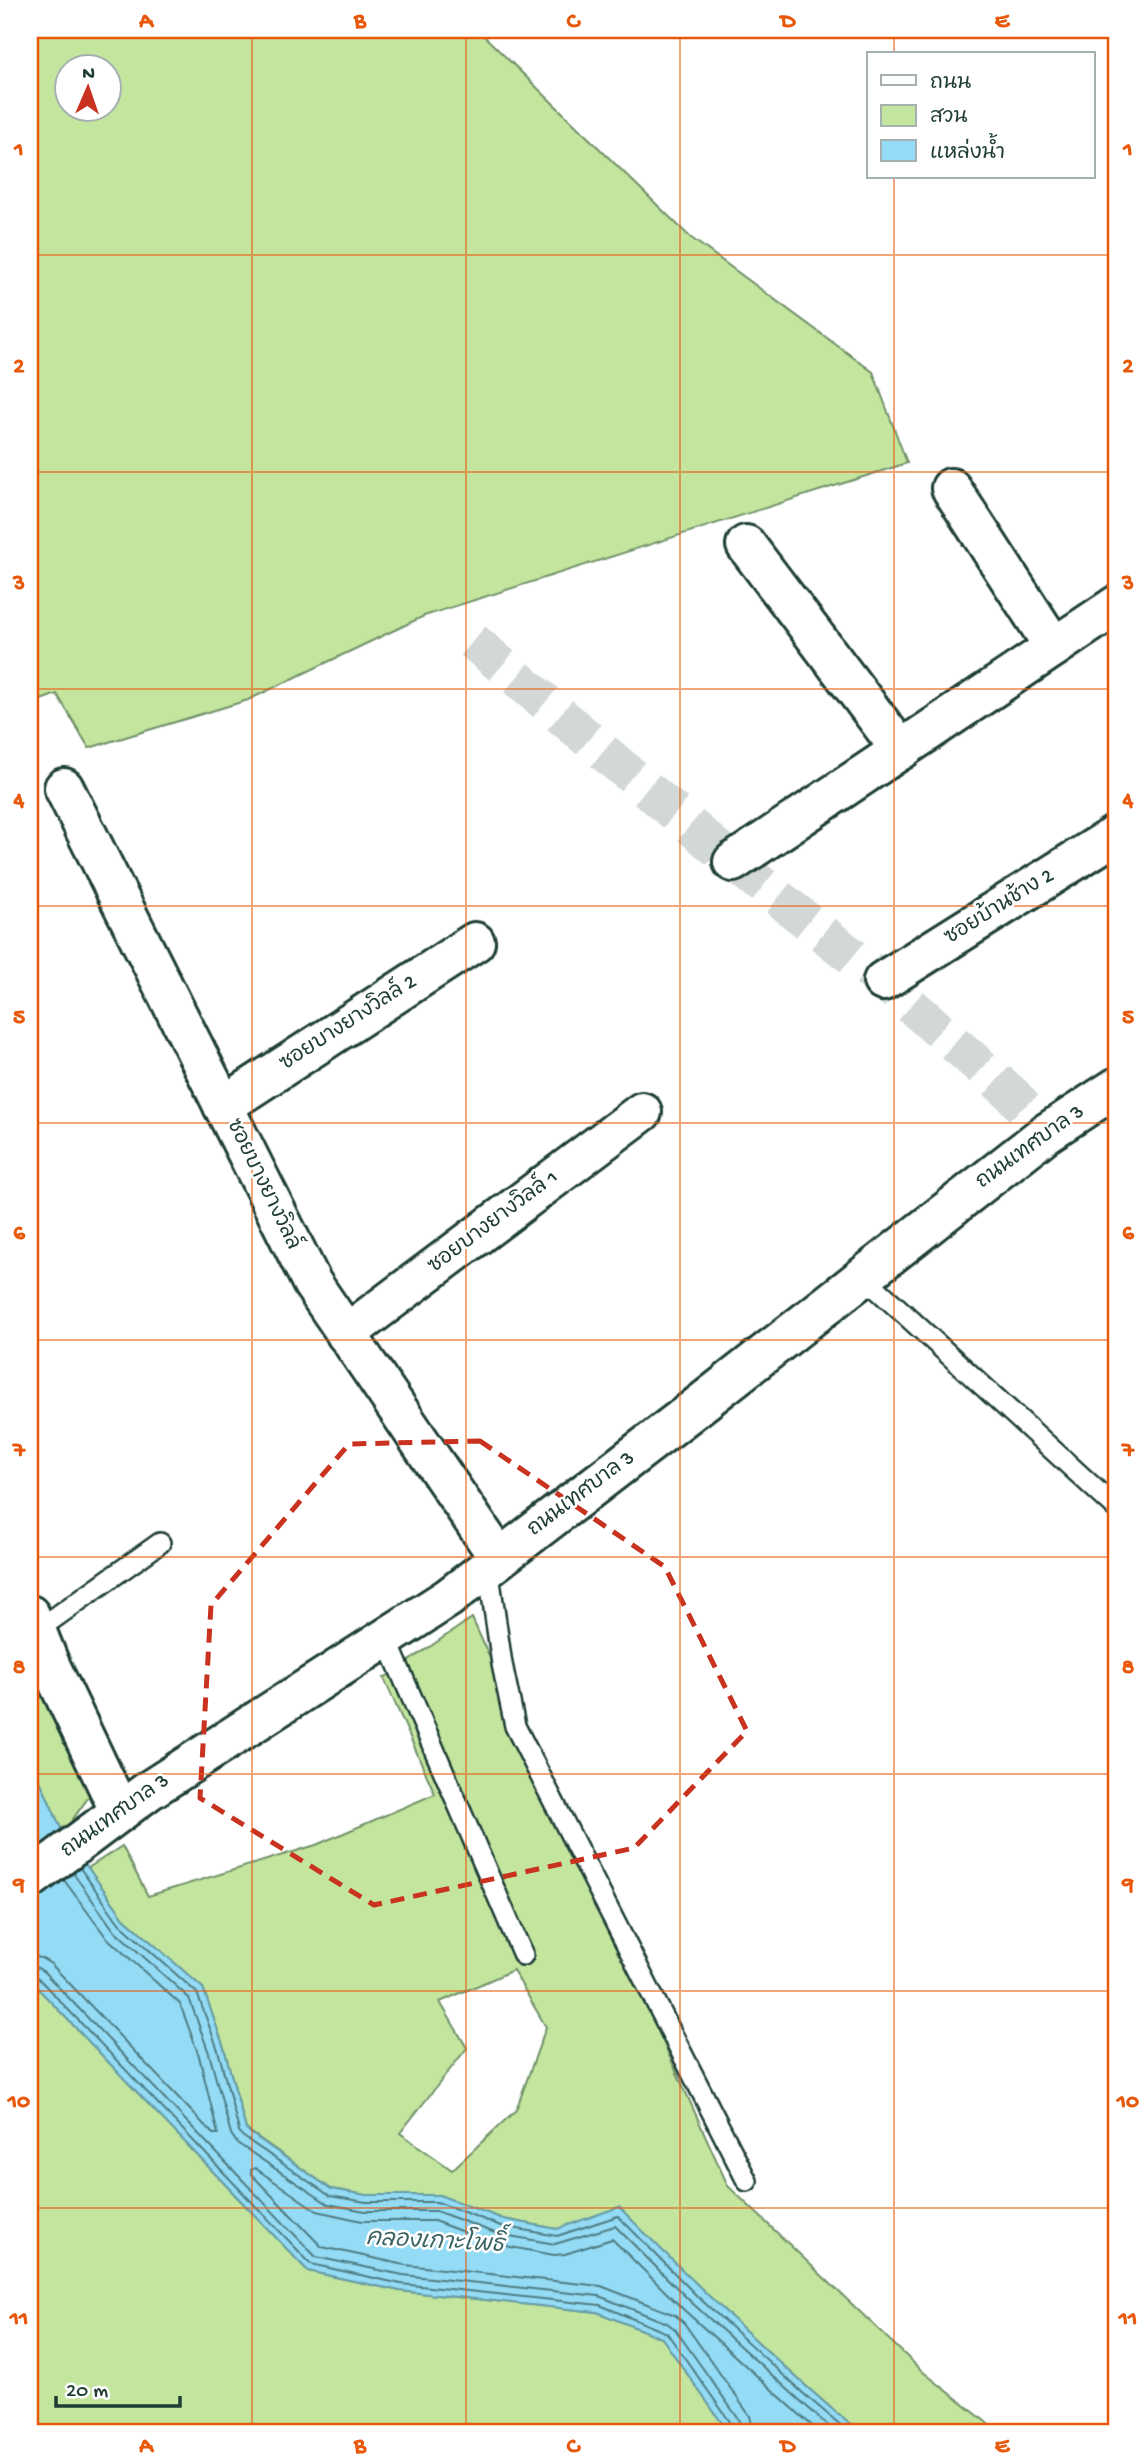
<svg xmlns="http://www.w3.org/2000/svg" width="1147" height="2463" viewBox="0 0 1147 2463" font-family="'Gochi Hand','Playpen Sans Thai',sans-serif">
<style>
.green{fill:#c3e59e;stroke:#719169;stroke-width:2;fill-rule:evenodd}
.water{fill:#94dbf6;stroke:#659ca8;stroke-width:2}
.lines{fill:none;stroke-linecap:round;stroke-linejoin:round}
.shore{stroke:#4e7c82;stroke-width:2}
.minor-tunnel{stroke:#d2d8d6;stroke-width:38;stroke-dasharray:38 19;stroke-linecap:butt}
.service-casing{stroke:#1f3d34;stroke-width:24}
.minor-casing{stroke:#1f3d34;stroke-width:44}
.service{stroke:#fff;stroke-width:19}
.minor{stroke:#fff;stroke-width:38}
.marked{fill:none;stroke:#c8321e;stroke-width:5;stroke-dasharray:14 9;stroke-linejoin:round}
.grid{fill:none;stroke:#e8590c;stroke-width:2;stroke-opacity:0.55}
.labels{text-anchor:middle;dominant-baseline:central;stroke-width:5;stroke-linejoin:round;paint-order:stroke}
.street-label{font-size:21px;fill:#1f3d34;stroke:#fff}
.water-label{font-size:23px;font-style:italic;fill:#3c6464;stroke:#fff}
.neatline{fill:none;stroke:#e8590c;stroke-width:2.5}
.grid-label{font-size:23px;text-anchor:middle;font-weight:bold;fill:#e8590c}
</style>
<rect width="100%" height="100%" fill="#fff"/>
<filter id="ink" filterUnits="userSpaceOnUse"><feTurbulence type="fractalNoise" baseFrequency=".0143" numOctaves="2"/><feDisplacementMap in="SourceGraphic" scale="14" xChannelSelector="R" yChannelSelector="G"/><feConvolveMatrix kernelMatrix="1 2 1 2 8 2 1 2 1" color-interpolation-filters="sRGB"/></filter>
<g filter="url(#ink)">
<g class="green">
<path d="M 30,30 L 478,30 L 690,237 L 873,372 L 907,463 L 424,616 L 248,700 L 89,748 L 57,694 L 30,704 ZM 108,66 L 108,108 L 66,108 L 66,66 Z"/>
<path d="M 472,1618 L 728,2186 L 922,2371 L 1000,2433 L 860,2433 C 776,2362 697,2286 619,2208 L 557,2229 L 503,2219 L 439,2195 L 366,2195 L 331,2189 L 246,2129 L 224,2048 L 203,1988 L 124,1918 L 88,1868 L 122,1846 L 148,1896 L 316,1845 L 435,1794 L 384,1678 ZM 513,1970 L 546,2027 L 516,2110 L 452,2170 L 400,2133 L 467,2048 L 440,2002 Z"/>
<polygon points="30,1644 90,1795 63,1833 30,1758"/>
<polygon points="30,1980 308,2271 400,2291 597,2312 662,2338 729,2433 30,2433"/>
</g>
<path class="water" d="M 30,1758 L 63,1833 L 124,1918 L 203,1988 L 224,2048 L 246,2130 L 331,2189 L 366,2195 L 439,2195 L 503,2219 L 557,2229 L 619,2207 C 697,2286 776,2362 860,2433 L 729,2433 L 662,2338 L 597,2312 L 400,2291 L 308,2271 L 30,1980 Z"/>
<g class="lines">
<g class="shore">
<polyline points="80,1868 119,1923 197,1993 218,2050 239,2131 242,2136 330,2196 366,2202 437,2202 501,2226 557,2236 618,2216 697,2296 805,2395 850,2433"/>
<polyline points="73,1873 113,1929 189,1998 209,2053 231,2134 237,2143 328,2204 365,2211 436,2211 498,2234 555,2244 615,2226 691,2302 836,2433"/>
<polyline points="30,1956 41,1958 51,1964 213,2134 218,2134 199,2056 180,2004 106,1937 64,1880"/>
<polyline points="30,1967 38,1968 44,1972 316,2257 403,2275 599,2296 667,2323 675,2329 740,2421 743,2433"/>
<polyline points="30,1975 38,1978 311,2264 401,2284 600,2305 667,2333 733,2426 735,2433"/>
<polyline points="754,2433 750,2416 684,2323 675,2315 601,2286 405,2265 322,2247 251,2174 251,2170 255,2168 317,2211 362,2221 434,2221 495,2244 554,2255 565,2254 612,2239 684,2310 820,2433"/>
</g>
<polyline class="minor-tunnel" points="473,641 733,862 883,981 1013,1095 1045,1134"/>
<g class="service-casing">
<g id="service">
<polyline points="863,1276 1117,1509"/>
<polyline points="488,1567 502,1664 515,1726 747,2181"/>
<polyline points="36,1631 160,1543"/>
<polyline points="386,1638 523,1955"/>
</g>
</g>
<g class="minor-casing">
<g id="minor">
<polyline points="951,488 1054,647"/>
<polyline points="746,545 901,750"/>
<polyline points="64,788 312,1283 499,1558"/>
<polyline points="733,862 1117,605"/>
<polyline points="883,981 1117,834"/>
<polyline points="223,1106 475,942"/>
<polyline points="346,1334 642,1112"/>
<polyline points="30,1615 50,1665 120,1812"/>
<polyline points="30,1879 148,1791 448,1598 698,1406 1045,1134 1117,1087"/>
</g>
</g>
<use href="#service" class="service"/>
<use href="#minor" class="minor"/>
</g>
</g>
<path class="marked" d="M 480,1441 L 665,1567 L 747,1731 L 634,1848 L 374,1905 L 200,1798 L 211,1605 L 349,1444 Z"/>
<path class="grid" d="M 252,30 L 252,2433M 466,30 L 466,2433M 680,30 L 680,2433M 894,30 L 894,54M 894,177 L 894,2433M 30,255 L 1117,255M 30,472 L 1117,472M 30,689 L 1117,689M 30,906 L 1117,906M 30,1123 L 1117,1123M 30,1340 L 1117,1340M 30,1557 L 1117,1557M 30,1774 L 1117,1774M 30,1991 L 1117,1991M 30,2208 L 1117,2208"/>
<g class="labels">
<g class="street-label">
<text transform="translate(1000 908) rotate(-32)">ซอยบ้านช้าง 2</text>
<text transform="translate(349 1024) rotate(-33)">ซอยบางยางวิลล์ 2</text>
<text transform="translate(1031 1148) rotate(-36)">ถนนเทศบาล 3</text>
<text transform="translate(262 1185) rotate(64)">ซอยบางยางวิลล์</text>
<text transform="translate(494 1223) rotate(-37)">ซอยบางยางวิลล์ 1</text>
<text transform="translate(582 1495) rotate(-37)">ถนนเทศบาล 3</text>
<text transform="translate(116 1817) rotate(-36)">ถนนเทศบาล 3</text>
</g>
<g class="water-label">
<text transform="translate(435 2243) rotate(3)">คลองเกาะโพธิ์</text>
</g>
</g>
<rect width="1147" height="2463" fill="none" stroke="#fff" stroke-width="77"/>
<rect x="867" y="52" width="228" height="126" fill="#ffffff" stroke="#a5b1ae" stroke-width="2"/>
<rect x="881" y="75" width="35" height="10" fill="#ffffff" stroke="#a5b1ae" stroke-width="2"/>
<text x="930" y="88" font-size="21" fill="#1f3d34">ถนน</text>
<rect x="881" y="105" width="35" height="21" fill="#c3e59e" stroke="#a5b1ae" stroke-width="2"/>
<text x="930" y="122" font-size="21" fill="#1f3d34">สวน</text>
<rect x="881" y="140" width="35" height="21" fill="#94dbf6" stroke="#a5b1ae" stroke-width="2"/>
<text x="930" y="158" font-size="21" fill="#1f3d34">แหล่งน้ำ</text>
<g transform="translate(88 88) rotate(2)"><circle r="33" fill="#ffffff" stroke="#a5b1ae" stroke-width="2"/>
<path d="M0-5L12 26L0 18L-12 26Z" fill="#c8321e"/>
<text y="-10" font-size="19" font-weight="bold" text-anchor="middle" fill="#1f3d34">N</text>
</g>
<path d="M56 2396v10h124v-10" fill="none" stroke="#1f3d34" stroke-width="3.5"/>
<text x="66" y="2396" font-size="21" fill="#1f3d34" stroke="#ffffff" stroke-width="5" paint-order="stroke">20 m</text>
<rect x="38" y="38" width="1070" height="2386" class="neatline"/>
<g class="grid-label">
<text x="146" y="27">A</text>
<text x="360" y="27">B</text>
<text x="573" y="27">C</text>
<text x="788" y="27">D</text>
<text x="1002" y="27">E</text>
<text x="19" y="155">1</text>
<text x="1128" y="155">1</text>
<text x="19" y="372">2</text>
<text x="1128" y="372">2</text>
<text x="19" y="589">3</text>
<text x="1128" y="589">3</text>
<text x="19" y="806">4</text>
<text x="1128" y="806">4</text>
<text x="19" y="1023">5</text>
<text x="1128" y="1023">5</text>
<text x="19" y="1239">6</text>
<text x="1128" y="1239">6</text>
<text x="19" y="1456">7</text>
<text x="1128" y="1456">7</text>
<text x="19" y="1673">8</text>
<text x="1128" y="1673">8</text>
<text x="19" y="1890">9</text>
<text x="1128" y="1890">9</text>
<text x="19" y="2107">10</text>
<text x="1128" y="2107">10</text>
<text x="19" y="2324">11</text>
<text x="1128" y="2324">11</text>
<text x="146" y="2452">A</text>
<text x="360" y="2452">B</text>
<text x="573" y="2452">C</text>
<text x="788" y="2452">D</text>
<text x="1002" y="2452">E</text>
</g>
</svg>
